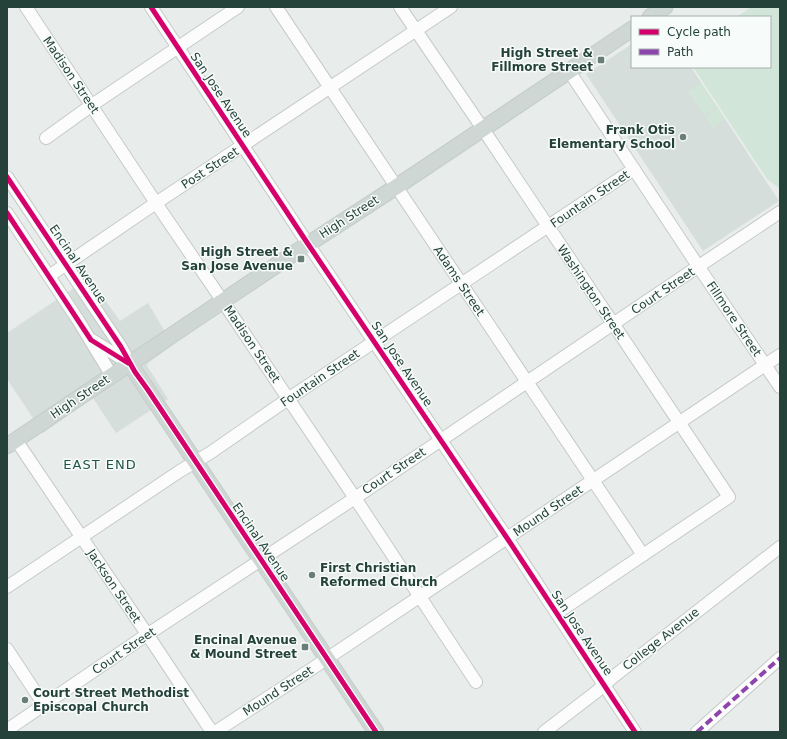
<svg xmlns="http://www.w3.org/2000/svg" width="787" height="739" viewBox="0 0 787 739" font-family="'DejaVu Sans',sans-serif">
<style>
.built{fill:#d6dedb}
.green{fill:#d1e6d8}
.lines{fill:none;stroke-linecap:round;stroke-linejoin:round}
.minor-casing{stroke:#c5cac8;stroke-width:14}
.major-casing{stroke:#c3ccc9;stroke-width:17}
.minor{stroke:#fcfcfc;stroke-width:12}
.major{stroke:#cfd7d5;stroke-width:15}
.quiet{stroke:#8e44ad;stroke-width:4;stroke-dasharray:8 4;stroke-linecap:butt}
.cycleway-casing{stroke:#f7fbf9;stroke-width:8}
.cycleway{stroke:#d6006c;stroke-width:5}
.poi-dot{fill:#697e78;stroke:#f7fbf9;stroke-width:1.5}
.labels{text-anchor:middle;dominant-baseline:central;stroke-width:3;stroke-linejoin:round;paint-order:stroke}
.poi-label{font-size:12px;font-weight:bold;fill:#24423a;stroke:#f7fbf9;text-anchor:end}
.street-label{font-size:12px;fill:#24423a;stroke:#f7fbf9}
.neighbourhood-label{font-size:13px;letter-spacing:1px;fill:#1f5548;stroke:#f7fbf9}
</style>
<rect width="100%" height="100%" fill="#e8edeb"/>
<g class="built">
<polygon points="632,44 632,67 691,67 779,201 703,251 586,74"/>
<polygon points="89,278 120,321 148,303 173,345 148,363 147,366 168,399 116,433 93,398 43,433 7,379 7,333"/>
</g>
<g class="green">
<polygon points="751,7 780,7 780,189 767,179 693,67 770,67 770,17 737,17"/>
<polygon points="701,83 717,107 704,115 688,92"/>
<polygon points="718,108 725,119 712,128 705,116"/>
</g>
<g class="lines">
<g class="minor-casing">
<g id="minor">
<polyline points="26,7 162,212 230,312 355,498 476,682"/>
<polyline points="151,7 308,244 507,538 635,732"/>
<polyline points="276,7 643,555"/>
<polyline points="400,7 483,129 729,497 557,613"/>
<polyline points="569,71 698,266 780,387"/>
<polyline points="46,138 92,105 238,7"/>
<polyline points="7,177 121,347 130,364"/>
<polyline points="7,213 78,320 112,376"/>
<polyline points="49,276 156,203 451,7"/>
<polyline points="92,340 129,363"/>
<polyline points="16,440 153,643 212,732"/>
<polyline points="7,587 180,471 210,453 288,399 634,169"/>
<polyline points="7,649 44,705"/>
<polyline points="7,730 139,640 355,498 690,272 780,212"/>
<polyline points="215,732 313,668 780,355"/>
<polyline points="544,732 596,692 613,677 780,547"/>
<polyline points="697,732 780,658"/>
</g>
</g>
<g class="major-casing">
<g id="major">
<polyline points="650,17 665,7"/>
<polyline points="130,364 376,732"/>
<polyline points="7,446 296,252 396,187 632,29"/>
</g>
</g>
<use href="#minor" class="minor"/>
<use href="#major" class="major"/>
<polyline class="quiet" points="697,732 780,658"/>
<g class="cycleway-casing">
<g id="cycleway">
<polyline points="151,7 308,244 507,538 635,732"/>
<polyline points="7,177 121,347 135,372 148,390 376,732"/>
<polyline points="7,213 91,340 128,363"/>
</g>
</g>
<use href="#cycleway" class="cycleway"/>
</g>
<g class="poi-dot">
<rect x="597" y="56" width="8" height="8" rx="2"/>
<circle cx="683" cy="137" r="4"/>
<rect x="297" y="255" width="8" height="8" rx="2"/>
<circle cx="312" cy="575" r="4"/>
<rect x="301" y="643" width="8" height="8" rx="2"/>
<circle cx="25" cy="700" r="4"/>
</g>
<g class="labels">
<g class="poi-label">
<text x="593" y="53">High Street &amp;<tspan x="593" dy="14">Fillmore Street</tspan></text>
<text x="675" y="130">Frank Otis<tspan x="675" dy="14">Elementary School</tspan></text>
<text x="293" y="252">High Street &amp;<tspan x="293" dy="14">San Jose Avenue</tspan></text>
<text x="320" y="568" text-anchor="start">First Christian<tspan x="320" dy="14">Reformed Church</tspan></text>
<text x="297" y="640">Encinal Avenue<tspan x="297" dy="14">&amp; Mound Street</tspan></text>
<text x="33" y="693" text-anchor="start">Court Street Methodist<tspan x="33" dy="14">Episcopal Church</tspan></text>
</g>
<g class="street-label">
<text transform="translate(71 75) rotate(56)">Madison Street</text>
<text transform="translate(221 95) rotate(56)">San Jose Avenue</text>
<text transform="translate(210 168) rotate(-33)">Post Street</text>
<text transform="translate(590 199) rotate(-34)">Fountain Street</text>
<text transform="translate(349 217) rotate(-33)">High Street</text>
<text transform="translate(78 264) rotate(56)">Encinal Avenue</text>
<text transform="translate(459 281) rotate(56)">Adams Street</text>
<text transform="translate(663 291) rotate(-34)">Court Street</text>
<text transform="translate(591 292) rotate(56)">Washington Street</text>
<text transform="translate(734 319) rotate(56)">Fillmore Street</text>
<text transform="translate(252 344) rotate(56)">Madison Street</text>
<text transform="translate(402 364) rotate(56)">San Jose Avenue</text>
<text transform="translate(320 378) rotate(-34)">Fountain Street</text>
<text transform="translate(80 397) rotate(-34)">High Street</text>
<text transform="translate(394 471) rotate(-34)">Court Street</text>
<text transform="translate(548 511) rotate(-34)">Mound Street</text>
<text transform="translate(261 542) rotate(56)">Encinal Avenue</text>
<text transform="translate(114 586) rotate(56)">Jackson Street</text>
<text transform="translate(582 633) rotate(56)">San Jose Avenue</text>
<text transform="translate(661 639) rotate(-38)">College Avenue</text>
<text transform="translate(124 651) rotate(-34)">Court Street</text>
<text transform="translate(278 691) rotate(-33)">Mound Street</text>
</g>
<g class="neighbourhood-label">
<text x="100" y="464">EAST END</text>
</g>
</g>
<rect width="787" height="739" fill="none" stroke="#24423a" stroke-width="16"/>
<rect x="631" y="16" width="140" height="52" fill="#f7fbf9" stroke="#a3b1ad"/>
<rect x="639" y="29" width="20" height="6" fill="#d6006c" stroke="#a3b1ad"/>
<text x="667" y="36" font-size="12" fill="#24423a">Cycle path</text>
<rect x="639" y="49" width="20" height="6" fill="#8e44ad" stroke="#a3b1ad"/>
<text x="667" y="56" font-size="12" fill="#24423a">Path</text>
</svg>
